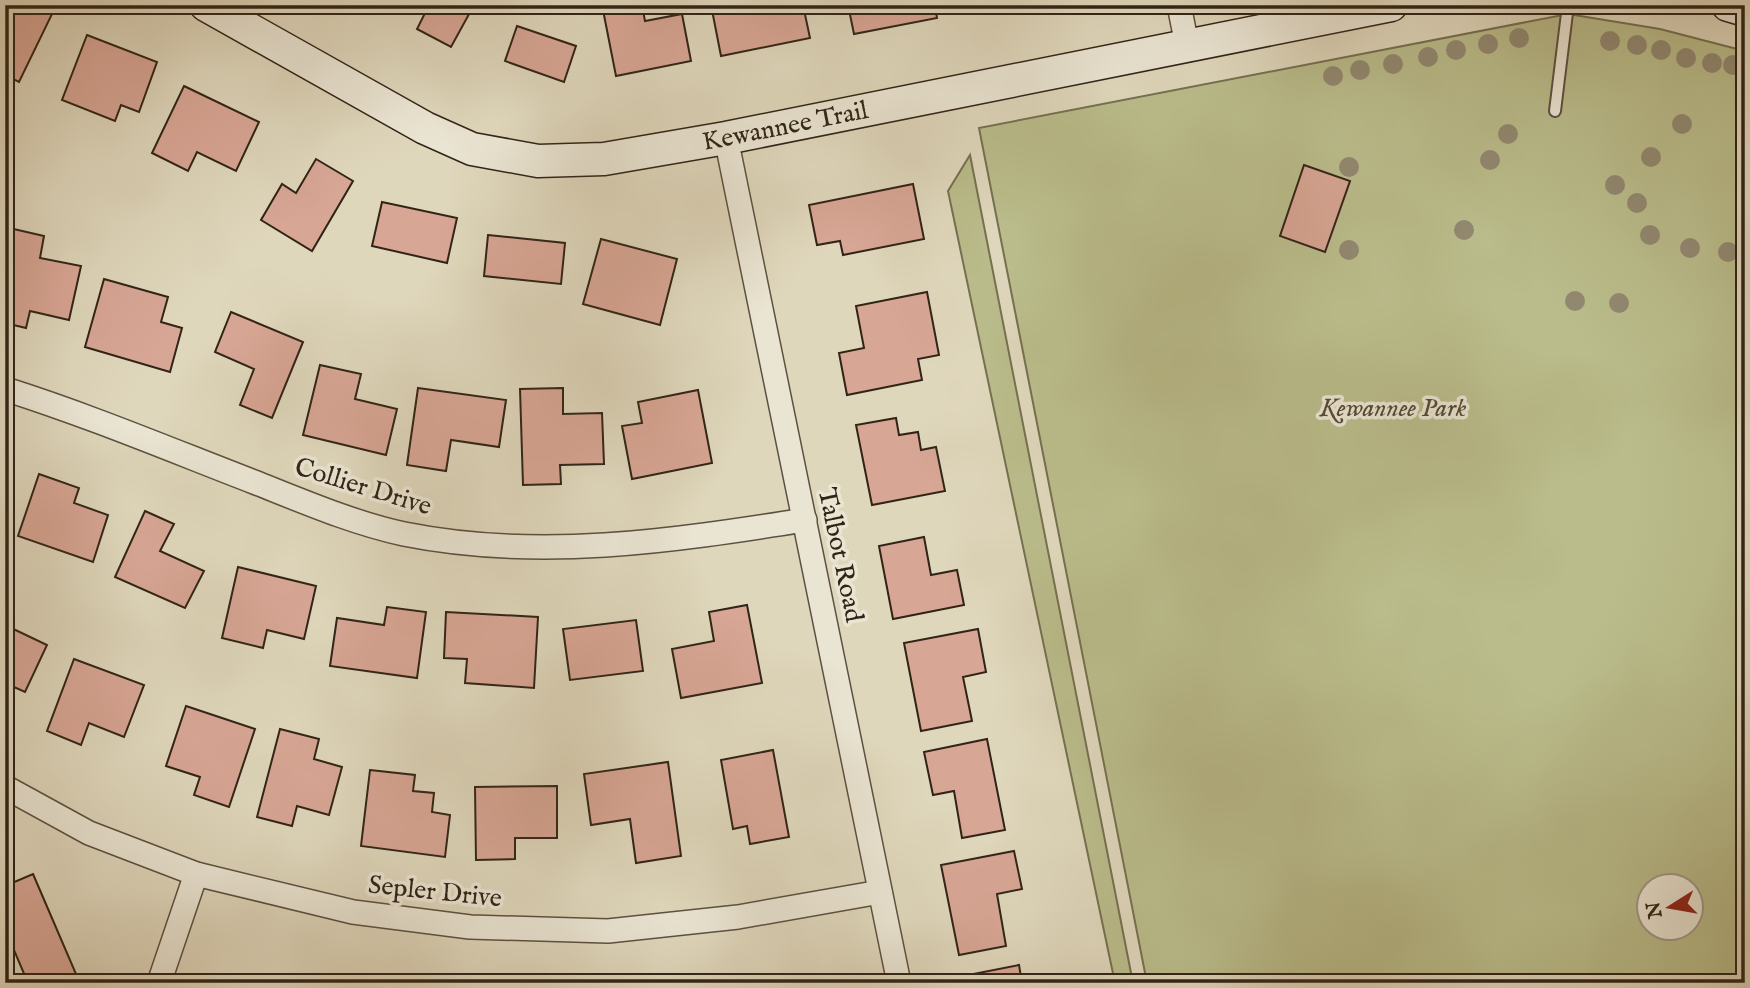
<svg xmlns="http://www.w3.org/2000/svg" width="1750" height="988" viewBox="0 0 1750 988" font-family="'IM FELL English',serif">
<style>
.green{fill:#babc8b;stroke:#767051;stroke-width:2;fill-rule:evenodd}
.building{fill:#d8a695;stroke:#312417;stroke-width:2}
.lines{fill:none;stroke-linecap:round;stroke-linejoin:round}
.lane-casing{stroke:#5c5140;stroke-width:14}
.street-casing{stroke:#5c5140;stroke-width:26}
.secondary-casing{stroke:#312417;stroke-width:35}
.lane{stroke:#eae5d3;stroke-width:10}
.street{stroke:#eae5d3;stroke-width:23}
.secondary{stroke:#eae5d3;stroke-width:32}
.tree{fill:#928971}
.labels{text-anchor:middle;dominant-baseline:central;stroke-width:7;stroke-linejoin:round;paint-order:stroke}
.street-label{font-size:26px;fill:#312417;stroke:#eae5d3}
.park-label{font-size:26px;font-style:italic;fill:#534a34;stroke:#eae5d3}
</style>
<rect width="100%" height="100%" fill="#dfd7bc"/>
<filter id="stains"><feTurbulence type="fractalNoise" baseFrequency=".00286" numOctaves="4"/><feColorMatrix values="0 0 0 0 .2 0 0 0 0 .09 0 0 0 0 .02 0 0 0 .5 -.17"/></filter>
<radialGradient id="worn" r=".72"><stop offset=".6" stop-color="#630" stop-opacity="0"/><stop offset="1" stop-color="#630" stop-opacity=".3"/></radialGradient>
<g class="green">
<path d="M 1568,14 L 1660,29 L 1745,51 L 1745,983 L 1147,983 L 979,128 ZM 1648,886 L 1690,886 L 1690,928 L 1648,928 Z"/>
<polygon points="970,155 1133,983 1115,983 948,191"/>
</g>
<g class="building">
<polygon points="5,5 41,5 53,12 19,82 5,75"/>
<polygon points="429,5 474,5 451,47 417,29"/>
<polygon points="602,5 642,5 645,21 682,14 691,61 616,76"/>
<polygon points="711,5 803,5 810,38 721,56"/>
<polygon points="848,5 935,5 937,18 854,34"/>
<polygon points="517,26 576,46 564,82 505,61"/>
<polygon points="87,35 157,62 139,112 121,105 115,121 62,100"/>
<polygon points="184,86 259,122 236,171 197,152 188,171 152,153"/>
<polygon points="316,159 353,181 312,251 261,220 282,184 296,193"/>
<polygon points="1304,165 1350,181 1325,252 1280,236"/>
<polygon points="913,184 924,239 843,255 840,241 817,245 809,205"/>
<polygon points="382,202 457,218 447,263 372,246"/>
<polygon points="5,227 44,236 40,258 81,266 69,320 30,311 26,328 5,323"/>
<polygon points="488,235 565,243 561,284 484,276"/>
<polygon points="601,239 677,259 660,325 583,304"/>
<polygon points="104,279 168,297 161,322 182,328 170,372 85,347"/>
<polygon points="927,292 939,355 918,359 922,380 847,395 839,353 864,348 856,306"/>
<polygon points="231,312 303,342 272,418 240,405 254,369 215,352"/>
<polygon points="320,365 361,374 355,399 397,409 386,455 303,435"/>
<polygon points="418,388 506,400 499,447 451,440 446,471 407,465"/>
<polygon points="563,388 563,414 602,413 604,464 560,465 561,484 523,485 520,389"/>
<polygon points="698,390 712,463 632,479 622,426 642,423 638,402"/>
<polygon points="896,418 899,435 918,432 921,450 936,447 945,491 872,505 856,425"/>
<polygon points="39,474 79,488 74,503 108,515 93,562 18,536"/>
<polygon points="145,511 174,524 160,551 204,571 185,608 115,577"/>
<polygon points="924,537 931,575 957,570 964,605 893,619 879,546"/>
<polygon points="238,567 316,586 304,639 267,630 263,648 222,638"/>
<polygon points="747,605 762,683 681,698 672,649 714,641 709,612"/>
<polygon points="387,607 426,612 417,678 330,666 337,618 384,625"/>
<polygon points="446,612 538,617 534,688 465,683 467,659 444,658"/>
<polygon points="636,620 643,671 570,680 563,629"/>
<polygon points="5,625 47,645 25,692 5,683"/>
<polygon points="978,629 986,672 963,677 972,721 921,731 904,643"/>
<polygon points="74,659 144,685 124,737 89,723 81,745 47,731"/>
<polygon points="186,706 255,729 229,807 194,795 200,777 166,766"/>
<polygon points="280,729 319,739 314,759 342,767 329,815 297,806 292,826 257,817"/>
<polygon points="987,739 1005,830 962,838 954,791 933,795 924,752"/>
<polygon points="773,750 789,837 750,844 747,826 733,829 721,760"/>
<polygon points="668,762 681,856 636,863 630,819 591,825 584,774"/>
<polygon points="370,770 415,775 413,791 434,793 432,812 450,815 445,857 361,846"/>
<polygon points="557,786 557,838 515,838 515,859 476,860 475,787"/>
<polygon points="1014,851 1022,889 997,894 1006,946 959,955 941,865"/>
<polygon points="33,874 76,974 57,983 28,983 14,950 5,954 5,886"/>
<polygon points="1019,965 1022,983 964,983 963,976"/>
</g>
<g class="lines">
<g class="lane-casing">
<polyline id="lane" points="1555,111 1568,5"/>
</g>
<g class="street-casing">
<g id="street">
<polyline points="1179,5 1187,45"/>
<polyline points="726,138 899,983"/>
<path d="M 5,389 C 90,416 171,450 254,482 C 302,501 353,523 404,534 C 539,561 671,541 805,520"/>
<polyline points="5,787 89,833 196,874 353,912 470,927 608,931 738,917 880,892"/>
<polyline points="159,983 196,874"/>
</g>
</g>
<g class="secondary-casing">
<g id="secondary">
<path id="s1" d="M 206,5 L 425,128 L 472,149 L 538,161 L 604,159 L 726,138 L 1391,5"/>
<polyline points="1728,5 1745,10"/>
</g>
</g>
<use href="#lane" class="lane"/>
<use href="#street" class="street"/>
<use href="#secondary" class="secondary"/>
</g>
<g class="tree">
<circle cx="1519" cy="38" r="10"/>
<circle cx="1610" cy="41" r="10"/>
<circle cx="1488" cy="44" r="10"/>
<circle cx="1637" cy="45" r="10"/>
<circle cx="1456" cy="50" r="10"/>
<circle cx="1661" cy="50" r="10"/>
<circle cx="1428" cy="57" r="10"/>
<circle cx="1686" cy="58" r="10"/>
<circle cx="1712" cy="63" r="10"/>
<circle cx="1393" cy="64" r="10"/>
<circle cx="1733" cy="65" r="10"/>
<circle cx="1360" cy="70" r="10"/>
<circle cx="1333" cy="76" r="10"/>
<circle cx="1682" cy="124" r="10"/>
<circle cx="1508" cy="134" r="10"/>
<circle cx="1651" cy="157" r="10"/>
<circle cx="1490" cy="160" r="10"/>
<circle cx="1349" cy="167" r="10"/>
<circle cx="1615" cy="185" r="10"/>
<circle cx="1637" cy="203" r="10"/>
<circle cx="1464" cy="230" r="10"/>
<circle cx="1650" cy="235" r="10"/>
<circle cx="1690" cy="248" r="10"/>
<circle cx="1349" cy="250" r="10"/>
<circle cx="1728" cy="252" r="10"/>
<circle cx="1575" cy="301" r="10"/>
<circle cx="1619" cy="303" r="10"/>
</g>
<g class="labels">
<g class="street-label">
<text stroke="none"><textPath href="#s1" startOffset="620">Kewannee Trail</textPath></text>
<text transform="translate(363 487) rotate(17)">Collier Drive</text>
<text transform="translate(840 555) rotate(78)">Talbot Road</text>
<text transform="translate(435 892) rotate(6)">Sepler Drive</text>
</g>
<g class="park-label">
<text x="1393" y="408">Kewannee Park</text>
</g>
</g>
<rect width="1750" height="988" fill="none" stroke="#dfd7bc" stroke-width="28"/>
<rect x="7" y="7" width="1736" height="974" fill="none" stroke="#312417" stroke-width="3.5"/>
<rect x="14" y="14" width="1722" height="960" fill="none" stroke="#312417" stroke-width="2"/>
<g transform="translate(1670 907) rotate(259)"><circle r="33" fill="#eae5d3" stroke="#a09888" stroke-width="2"/>
<path d="M0-5L12 26L0 18L-12 26Z" fill="#8f2418"/>
<text y="-10" font-size="19" font-weight="bold" text-anchor="middle" fill="#312417">N</text>
</g>
<rect width="100%" height="100%" filter="url(#stains)"/>
<rect width="100%" height="100%" fill="url(#worn)"/>
</svg>
